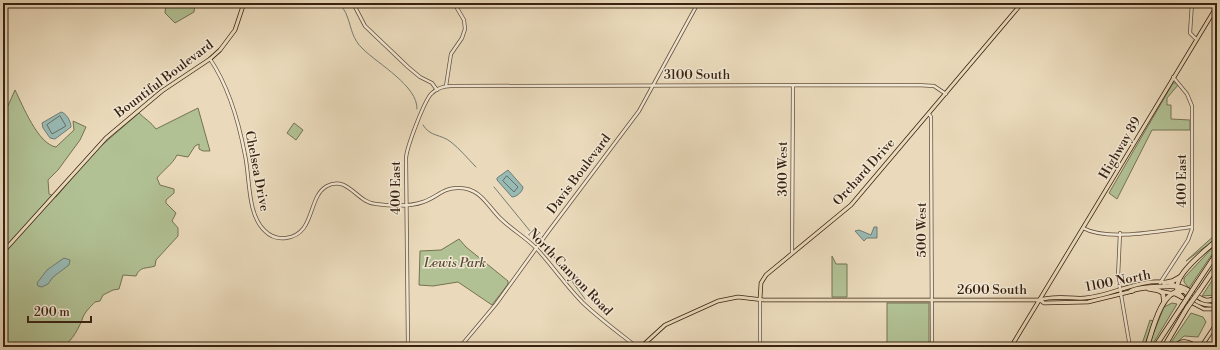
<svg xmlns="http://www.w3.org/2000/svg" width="1220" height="350" viewBox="0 0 1220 350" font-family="'Libre Bodoni',serif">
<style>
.green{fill:#b1c194;stroke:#757253}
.water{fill:#98bab5;stroke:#727d74}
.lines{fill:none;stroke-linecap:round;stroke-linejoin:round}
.shore{stroke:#686e64;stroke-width:1}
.stream{stroke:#727d74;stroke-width:1}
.minor-casing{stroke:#65503c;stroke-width:4}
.major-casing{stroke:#392212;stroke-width:4.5}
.highway-casing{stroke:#392212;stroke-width:5.5}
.minor{stroke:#f1e7d3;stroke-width:2.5}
.major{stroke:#eadabb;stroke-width:3}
.highway{stroke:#eadabb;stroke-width:4}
.highway-bridge-casing{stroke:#392212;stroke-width:5.5;stroke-linecap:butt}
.highway-bridge{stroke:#eadabb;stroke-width:4}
.labels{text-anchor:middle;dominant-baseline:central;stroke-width:3;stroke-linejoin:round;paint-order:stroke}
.street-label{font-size:13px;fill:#392212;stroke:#f1e7d3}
.park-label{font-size:13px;font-style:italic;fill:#574a32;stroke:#f1e7d3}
</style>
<rect width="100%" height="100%" fill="#eadabb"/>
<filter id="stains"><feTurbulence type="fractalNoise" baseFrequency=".005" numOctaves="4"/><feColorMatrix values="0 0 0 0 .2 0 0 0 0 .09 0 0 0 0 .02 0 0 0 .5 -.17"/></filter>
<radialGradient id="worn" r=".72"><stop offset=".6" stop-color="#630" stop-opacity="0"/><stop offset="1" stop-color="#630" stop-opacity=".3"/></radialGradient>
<g class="green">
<polygon points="166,3 195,3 194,12 175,23 165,13"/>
<polygon points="1173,83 1176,83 1178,85 1167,98 1167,105 1171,105 1171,119 1190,120 1190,130 1152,130 1117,199 1109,193"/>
<path d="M 15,90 C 23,106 38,144 56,147 L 74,130 L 73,121 L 86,127 L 80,140 L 58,170 L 48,180 L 49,194 L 56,197 L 94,152 L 139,113 C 145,119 151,122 156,129 L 198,108 L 210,151 L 203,151 L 199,149 L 199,144 L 195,146 L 188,157 L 177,155 C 172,165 164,169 157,178 L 160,185 L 174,189 L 174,193 L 166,200 L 166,203 L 176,213 L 172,221 L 178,228 L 178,236 L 156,260 L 155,266 C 146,269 140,266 136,276 L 123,275 L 119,289 L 113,290 L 103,295 L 100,301 L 95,302 C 91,306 85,312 83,317 C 80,326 72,342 62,347 L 3,347 L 3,117 Z"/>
<polygon points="294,123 303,130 296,140 287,133"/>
<polygon points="1217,233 1217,237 1213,241 1186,261"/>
<polygon points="459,239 466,247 508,281 508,284 492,305 458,282 433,286 419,285 420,251 441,250"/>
<polygon points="1217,243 1217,247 1189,288 1184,282 1184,278"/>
<polygon points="832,256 836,264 847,264 847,297 832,297"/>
<polygon points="1217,273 1216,295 1202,296"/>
<rect x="887" y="303" width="42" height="44"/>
<polygon points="1172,303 1177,304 1151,347 1148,347 1164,307"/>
<polygon points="1191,313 1203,317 1206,322 1198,337 1184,336 1172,347 1168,347"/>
<polygon points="1150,320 1153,321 1144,347 1141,347"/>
</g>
<g class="water">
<path d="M 61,112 C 66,113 71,121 71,127 L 55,139 L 50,138 L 43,128 L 42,123 Z"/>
<path d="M 508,170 L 523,187 C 523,191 517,197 512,197 L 497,180 L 497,178 Z"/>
<polygon points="874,227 877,227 877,238 867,238 864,241 855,231 859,230 871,235"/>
<polygon points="64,258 70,260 69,265 53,277 48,284 42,287 38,286 37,283 47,270"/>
</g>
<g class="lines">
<g class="shore">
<polygon points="60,116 66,126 52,134 47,125"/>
<polygon points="507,176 518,187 514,192 503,181"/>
</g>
<g class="stream">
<path d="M 339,3 C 342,7 346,12 347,16 C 352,29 352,39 363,49 C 378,64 418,86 417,109"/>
<polyline points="811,3 817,8"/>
<path d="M 423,125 C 430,137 441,134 451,142 C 460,149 468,159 476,167"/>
<polyline points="494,187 530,231 539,238"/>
<polyline points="546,246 585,299"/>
</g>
<g class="minor-casing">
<g id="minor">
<polyline points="353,3 365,26 408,67 420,77 432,83 437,90"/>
<polyline points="1192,3 1190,33 1196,39"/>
<path d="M 210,59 C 229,87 239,123 245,155 C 250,177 247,215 265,231 C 270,236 278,239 286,238 C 316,234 307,197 327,186 C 348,175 357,203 376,204 C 391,206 409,207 423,202 C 436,198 444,187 459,188 C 480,188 487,205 500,218 C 511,229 525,237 536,248 C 552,265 566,286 583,303 C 600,319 619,333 637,347"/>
<polyline points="446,86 451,54 462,38 465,29 464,20 454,3"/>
<polyline points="929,114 931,117 932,347"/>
<path d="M 1083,228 C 1108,242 1164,230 1192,227"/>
<polyline points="1120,233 1118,277 1130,347"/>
<polyline points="792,253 793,85"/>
<polyline points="1160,283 1188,240 1192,229 1192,106 1187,94 1173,77"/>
<path d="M 408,347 L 406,158 C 407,146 424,102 431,94 C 437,88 443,86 451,86 L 917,85 L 934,86 L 946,94"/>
<polyline points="460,347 496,304 548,232 639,111 698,3"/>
<polyline points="760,347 760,300"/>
</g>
</g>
<g class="major-casing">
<g id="major">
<polyline points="3,252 106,138 162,91 210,59 220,50 235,30 244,3"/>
<polyline points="1148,289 1175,294 1204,309 1217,309"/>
<polyline points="760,299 761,283 766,275 851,205 1022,3"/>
<path d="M 1040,300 C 1054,295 1070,299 1085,298 C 1113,296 1140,277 1169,283 C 1187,287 1191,308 1217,305"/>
<polyline points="641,347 665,325 718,301 738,297 764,300 1040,300 1044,303 1088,302 1133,291"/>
<polyline points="1011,347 1217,6"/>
<polyline points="1201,347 1217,323"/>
</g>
</g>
<g class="highway-casing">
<g id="highway">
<polyline points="1164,283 1173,281 1180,277"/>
<polyline points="1195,286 1217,253"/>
<polyline points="1156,289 1163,293 1164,301"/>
<polyline points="1200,290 1217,265"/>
<path d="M 1131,291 C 1138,287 1172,285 1181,287 C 1194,290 1203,308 1217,297"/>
<path d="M 1182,297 C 1162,282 1208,249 1217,240"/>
<path d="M 1147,347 C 1152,332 1161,289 1182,291"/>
<polyline points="1155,347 1182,306"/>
<polyline points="1164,347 1187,308"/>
<path d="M 1175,347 C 1182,339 1189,342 1197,347"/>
</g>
</g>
<use href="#minor" class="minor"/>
<use href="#major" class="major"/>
<use href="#highway" class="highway"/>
<g class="highway-bridge-casing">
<g id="highway-bridge">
<polyline points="1182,306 1195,286"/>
<polyline points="1187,308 1200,290"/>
</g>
</g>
<use href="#highway-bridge" class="highway-bridge"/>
</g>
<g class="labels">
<g class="street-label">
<text x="697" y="75">3100 South</text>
<text transform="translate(164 79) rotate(-37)">Bountiful Boulevard</text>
<text transform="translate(1120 148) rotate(-60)">Highway 89</text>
<text transform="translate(783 169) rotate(-90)">300 West</text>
<text transform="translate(257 171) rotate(79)">Chelsea Drive</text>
<text transform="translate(864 172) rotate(-48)">Orchard Drive</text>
<text transform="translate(579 174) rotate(-53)">Davis Boulevard</text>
<text transform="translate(1182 181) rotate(-90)">400 East</text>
<text transform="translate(396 188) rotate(-90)">400 East</text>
<text transform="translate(922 230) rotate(-90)">500 West</text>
<text transform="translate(570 272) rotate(46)">North Canyon Road</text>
<text transform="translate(1118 281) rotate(-11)">1100 North</text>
<text x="992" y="290">2600 South</text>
</g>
<g class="park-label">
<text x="455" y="263">Lewis Park</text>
</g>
</g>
<rect width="1220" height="350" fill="none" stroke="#eadabb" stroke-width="16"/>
<rect x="4" y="4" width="1212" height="342" fill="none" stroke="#392212" stroke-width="2"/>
<rect x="8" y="8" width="1204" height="334" fill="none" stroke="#392212"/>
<path d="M28 316v6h63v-6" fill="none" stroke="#392212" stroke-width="2"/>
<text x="34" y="316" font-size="12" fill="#392212" stroke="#f1e7d3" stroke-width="3" paint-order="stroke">200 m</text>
<rect width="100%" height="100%" filter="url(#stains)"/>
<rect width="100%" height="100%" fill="url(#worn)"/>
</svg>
